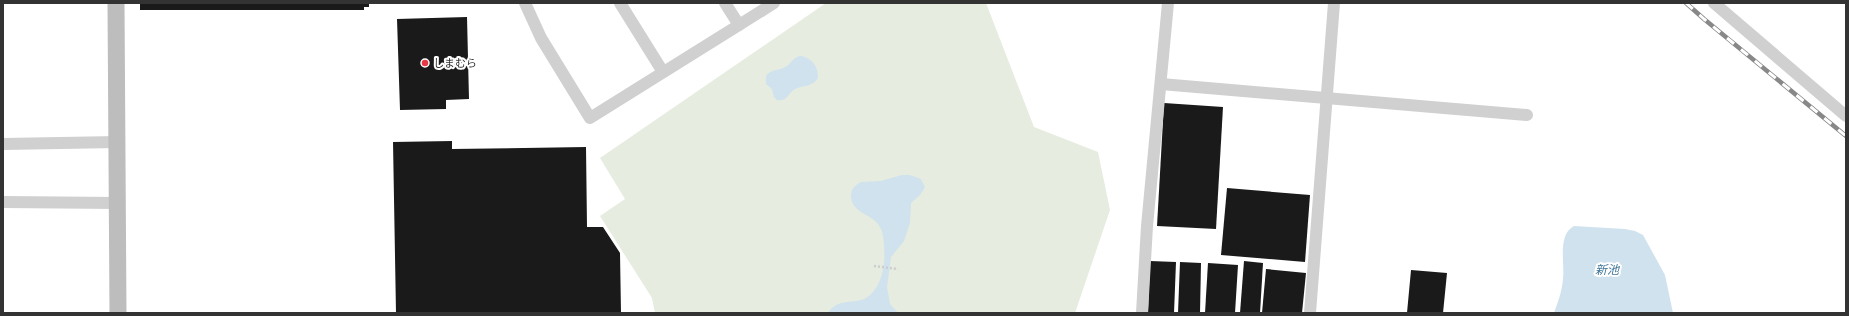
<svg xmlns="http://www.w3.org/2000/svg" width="1849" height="316" viewBox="0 0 1849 316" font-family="'DejaVu Sans','Noto Sans JP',sans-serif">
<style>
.green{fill:#e6ecdf}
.water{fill:#cfe2ee}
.building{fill:#1a1a1a}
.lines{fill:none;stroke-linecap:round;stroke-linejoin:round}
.path{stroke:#cdcdcd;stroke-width:2.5;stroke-dasharray:2 2;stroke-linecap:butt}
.street{stroke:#d0d0d0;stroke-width:12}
.secondary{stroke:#bdbdbd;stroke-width:17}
.rail-casing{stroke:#888;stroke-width:4.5}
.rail{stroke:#fff;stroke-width:3;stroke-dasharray:9;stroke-linecap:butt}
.poi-dot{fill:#e63946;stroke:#fff;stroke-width:1.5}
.labels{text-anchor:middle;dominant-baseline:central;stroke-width:4;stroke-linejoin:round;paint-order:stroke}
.poi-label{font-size:11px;fill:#333;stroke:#fff;text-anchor:start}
.water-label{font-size:12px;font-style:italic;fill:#3f7597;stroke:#fff}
</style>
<rect width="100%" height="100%" fill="#fff"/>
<polygon class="green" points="826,3 986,3 1034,127 1098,152 1110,210 1075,313 655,313 652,298 600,216 625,199 600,158"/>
<g class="water">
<path d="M 800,56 C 811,57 819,67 818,78 C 812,87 804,85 795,89 C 788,93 787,102 777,100 L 774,97 L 772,89 L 766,84 L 766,76 C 770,69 780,71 787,66 C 792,62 793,58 800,56 Z"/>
<path d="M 902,175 L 910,175 L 921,179 L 925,187 L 920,195 L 911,203 L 910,223 L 904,241 L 891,257 L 887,287 L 890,304 L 898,313 L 828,313 C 836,300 849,303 861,300 C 881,294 886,265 884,247 C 884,240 883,230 878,224 C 869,213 852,213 851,196 C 851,189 855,185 861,182 L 881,181 Z"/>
<path d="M 1574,226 L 1625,229 L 1635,231 L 1643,235 L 1665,275 L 1673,313 L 1554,313 C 1558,302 1562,291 1563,279 C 1565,263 1557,235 1574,226 Z"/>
</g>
<g class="building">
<polygon points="140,3 369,3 369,7 364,7 364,10 140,10"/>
<polygon points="467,17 469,99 446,100 446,109 400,110 397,19"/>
<polygon points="1164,103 1223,107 1216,229 1157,226"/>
<polygon points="452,141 452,149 586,147 587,227 603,227 620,253 621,313 396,313 393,142"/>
<polygon points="1227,188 1310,195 1305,262 1221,255"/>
<polygon points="1150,261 1176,262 1174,313 1148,313"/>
<polygon points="1244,261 1263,263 1260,313 1240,313"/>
<polygon points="1180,262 1201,263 1200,313 1178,313"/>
<polygon points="1208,263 1238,265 1235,313 1205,313"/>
<polygon points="1266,269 1306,273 1302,313 1262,313"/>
<polygon points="1411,270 1447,273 1443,313 1407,313"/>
</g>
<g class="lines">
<polyline class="path" points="874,266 898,269"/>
<g class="street">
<polyline points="525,3 541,38 590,118 739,25 725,3"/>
<polyline points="620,3 663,72"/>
<polyline points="1714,3 1846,116"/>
<polyline points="739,25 774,3"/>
<polyline points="1161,84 1527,115"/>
<polyline points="3,144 118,142"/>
<polyline points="3,202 118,203"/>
<polyline points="1142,313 1147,226 1168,3"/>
<polyline points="1310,313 1334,3"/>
</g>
<polyline class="secondary" points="116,3 118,313"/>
<g class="rail-casing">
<polyline id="rail" points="1686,3 1704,19 1846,136"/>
</g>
<use href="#rail" class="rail"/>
</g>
<circle class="poi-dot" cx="425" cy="63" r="4"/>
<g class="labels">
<g class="poi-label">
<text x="433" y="63">しまむら</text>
</g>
<g class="water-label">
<text x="1607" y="270">新池</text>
</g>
</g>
<rect width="1849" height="316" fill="none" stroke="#333333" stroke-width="8"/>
</svg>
